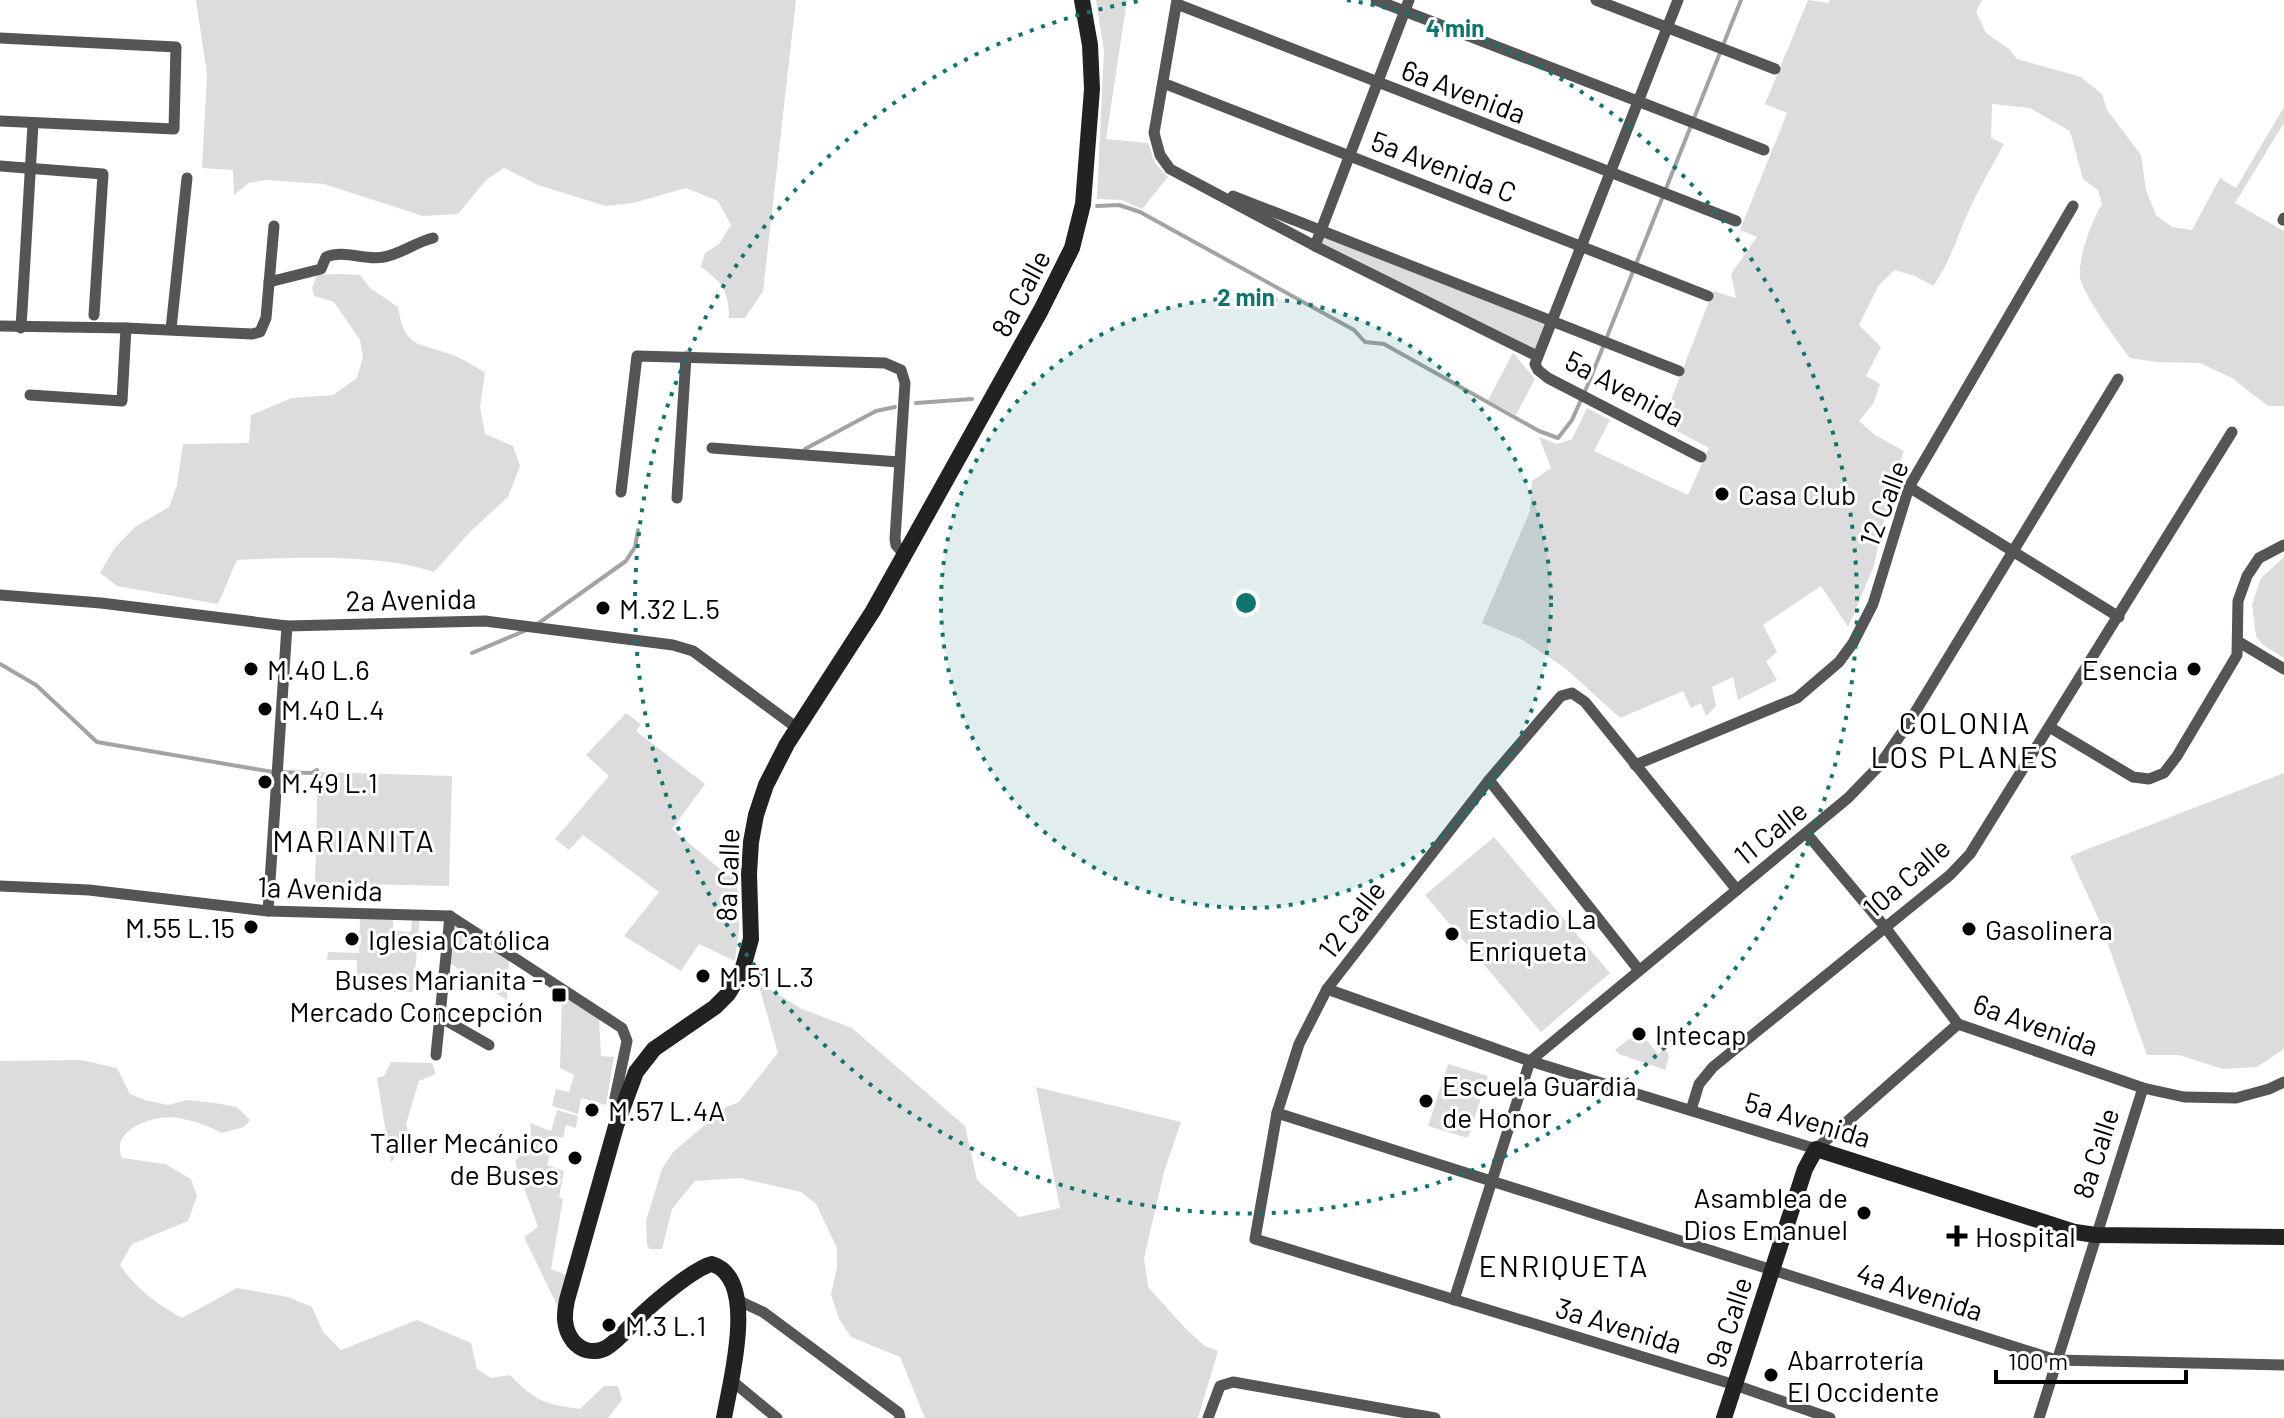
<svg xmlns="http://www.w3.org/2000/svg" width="2284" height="1418" viewBox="0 0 2284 1418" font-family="Barlow,sans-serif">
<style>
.green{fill:#dcdcdc}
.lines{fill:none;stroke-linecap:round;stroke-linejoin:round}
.stream{stroke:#a3a3a3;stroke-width:4}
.street{stroke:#555;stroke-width:11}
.secondary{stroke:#222;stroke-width:16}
.ring{fill:none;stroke:#0f766e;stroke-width:4;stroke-dasharray:4 8}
.poi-dot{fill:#000;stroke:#fff;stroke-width:3}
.labels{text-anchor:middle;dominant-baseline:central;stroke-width:6;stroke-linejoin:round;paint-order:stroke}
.street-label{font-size:28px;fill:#000;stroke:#fff}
.poi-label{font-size:28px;fill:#000;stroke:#fff;text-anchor:start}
.neighbourhood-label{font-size:30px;letter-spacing:2px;fill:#000;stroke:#fff}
.centre{fill:#0f766e;stroke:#fff;stroke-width:4}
.ring-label{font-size:24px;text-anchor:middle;font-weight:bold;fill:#0f766e;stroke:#fff;stroke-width:6;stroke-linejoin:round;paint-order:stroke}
</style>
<rect width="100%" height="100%" fill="#fff"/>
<g class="green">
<path d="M 196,0 L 796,0 L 763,291 L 745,318 L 729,318 C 729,291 722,282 701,267 L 705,253 L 719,244 L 731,225 L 718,201 L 686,188 L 633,203 L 606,206 L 538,185 L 504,168 L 486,180 L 458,214 L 423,216 L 324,184 L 266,180 L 249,183 L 234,195 L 233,170 L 202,168 L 207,74 Z"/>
<polygon points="1096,0 1127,0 1106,139 1148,143 1155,163 1168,177 1142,209 1122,200 1097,199 1104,51"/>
<path d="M 1808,0 L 1829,3 L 1829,0 L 1982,0 L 1976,12 L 1986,33 L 2009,49 L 2017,59 L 2081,77 L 2102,94 L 2107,110 L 2141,155 L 2146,190 L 2156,215 L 2172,227 L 2192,230 L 2220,178 L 2236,188 L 2284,107 L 2284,123 L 2235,203 L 2284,231 L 2284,406 L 2268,406 L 2232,378 L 2200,363 L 2156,362 L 2130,358 C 2118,343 2082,293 2080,277 C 2078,257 2092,220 2102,204 L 2098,190 L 2083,179 L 2070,131 L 2030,108 L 1992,104 L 1991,138 L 2004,144 C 1989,172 1972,200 1961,229 C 1953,250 1946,268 1933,286 L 1915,276 L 1895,270 L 1879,285 L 1859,325 L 1881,347 L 1866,376 L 1880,384 L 1873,404 L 1859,421 L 1875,435 L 1904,451 L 1892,483 L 1874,566 L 1848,627 L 1821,586 L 1763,625 L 1777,652 L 1766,661 L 1777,680 L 1738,700 L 1733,677 L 1712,687 L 1716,706 L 1706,716 L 1701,703 L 1691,708 L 1683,691 L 1620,718 L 1565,668 L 1521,639 L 1482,623 L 1530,511 L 1532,481 L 1551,468 L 1539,437 L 1557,444 L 1572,439 L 1587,408 L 1610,420 L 1594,451 L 1688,495 L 1709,448 L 1662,423 L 1713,291 L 1736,298 L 1731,274 L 1757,237 L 1740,230 L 1787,113 L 1765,104 Z"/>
<polygon points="1321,230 1552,319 1537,356 1315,246"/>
<path d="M 339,274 L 360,275 L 370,288 L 398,307 C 405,348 416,342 450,354 C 462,358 473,366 485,372 L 480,407 L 485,434 L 513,446 L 520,466 L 508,497 L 471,531 L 434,572 C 382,554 294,557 237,560 L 218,604 L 117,586 L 100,573 L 114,549 L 135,527 L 169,507 L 177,485 L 183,444 L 249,443 L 251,415 L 292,398 L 333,395 L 357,378 L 363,357 L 360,340 L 334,302 L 314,296 L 312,288 L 317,275 Z"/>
<polygon points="1513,353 1535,379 1516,415 1488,400"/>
<polygon points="2284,557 2284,658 2263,645 2256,636 2252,604 2261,578"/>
<polygon points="626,713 641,724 636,731 705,784 672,829 726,874 737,878 739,929 735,961 699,944 681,971 624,936 659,892 583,835 569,850 555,839 609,776 586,755"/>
<polygon points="318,772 452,776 449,886 315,883"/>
<polygon points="2284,773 2284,1049 2257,1067 2223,1069 2179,1055 2147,1055 2100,922 2070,856"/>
<polygon points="1494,837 1610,973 1541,1032 1425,895"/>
<polygon points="360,917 393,918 393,931 411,932 412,918 420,918 413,992 356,991 357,960 327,960 328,952 359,953"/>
<polygon points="452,920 509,957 507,1000 448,962"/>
<polygon points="758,982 802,1009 852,1028 965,1126 977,1180 1019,1217 1060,1208 1036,1087 1181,1122 1164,1172 1144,1258 1148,1287 1185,1328 1205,1346 1218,1351 1198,1418 925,1418 900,1357 851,1337 839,1319 831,1294 837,1268 837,1248 816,1204 801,1192 740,1178 695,1181 672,1209 662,1249 650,1249 647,1245 646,1221 662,1169 673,1152 726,1107 739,1102 778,1053"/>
<polygon points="562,995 599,1019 601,1056 614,1057 606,1105 581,1098 578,1114 552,1106 556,1089 569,1092 574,1075 560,1068"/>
<polygon points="1639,1031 1658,1054 1665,1048 1669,1056 1665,1070 1619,1054 1615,1050"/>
<path d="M 81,1060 L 117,1068 L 130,1094 L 145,1100 L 168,1105 L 187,1100 L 215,1103 L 237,1107 L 250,1120 L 244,1127 L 222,1133 C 209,1126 194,1121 179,1118 C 157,1114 109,1128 122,1158 L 165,1164 L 191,1179 L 197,1196 L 188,1221 L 132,1244 L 120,1265 C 136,1289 157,1304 182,1318 L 237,1288 L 288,1297 L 312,1307 L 323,1332 L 341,1350 L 417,1320 L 471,1343 L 477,1369 L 491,1378 L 510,1375 C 536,1402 545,1404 580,1409 L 604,1386 L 618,1386 L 622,1400 L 608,1418 L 0,1418 L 0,1061 Z"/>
<polygon points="391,1062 432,1063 436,1074 419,1081 406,1124 409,1134 391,1163 377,1078 384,1076"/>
<polygon points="1448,1064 1488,1076 1468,1138 1428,1126"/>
<polygon points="557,1110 578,1116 576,1128 566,1125 563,1138 554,1136 547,1165 564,1171 559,1197 563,1199 551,1269 566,1275 558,1307 524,1237 538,1227 515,1162 522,1153 530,1152 532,1147 530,1123 551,1131"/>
</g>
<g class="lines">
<g class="stream">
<polyline points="1097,206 1119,205 1140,212 1354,330 1365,342 1384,344 1539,431 1558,438 1572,420 1589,382 1741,0"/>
<polyline points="916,403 972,399"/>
<polyline points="805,449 876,411 895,407"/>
<polyline points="536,625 626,561 635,547 638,530"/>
<polyline points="472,653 529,629"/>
<polyline points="0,664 36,685 97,742 273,772 312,773 317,770"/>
</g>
<g class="street">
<polyline points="1177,0 1154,133 1160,155 1170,169 1315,246 1537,356"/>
<polyline points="1376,0 1764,150"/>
<polyline points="1596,0 1775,69"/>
<polyline points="1678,0 1535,364 1538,370 1548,378 1701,457"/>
<polyline points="1177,4 1736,221"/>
<polyline points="0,38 176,47 174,129 0,121"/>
<polyline points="1163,83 1708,296"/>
<polyline points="0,166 103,174 94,315"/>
<polyline points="1233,196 1679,371"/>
<polyline points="2283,220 2284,218"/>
<polyline points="1315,246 1409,0"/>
<path d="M 269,282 L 321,269 L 326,257 C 345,249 364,261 384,257 C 401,254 416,242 433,238"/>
<polyline points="0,326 126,328 252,334 260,332 266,318 274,226"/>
<polyline points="21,328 33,124"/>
<polyline points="171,329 187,178"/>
<polyline points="30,395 122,401 126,328"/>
<polyline points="712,448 899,462"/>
<polyline points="1909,487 2119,617"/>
<polyline points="621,492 637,356 885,363 901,370 905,383 895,539 896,545 904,554"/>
<polyline points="677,498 686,357"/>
<polyline points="0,595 101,603 287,626 485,621 673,645 693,651 797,728"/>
<polyline points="2239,642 2284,669"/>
<polyline points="2051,728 2133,777 2149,779 2164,773 2177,756 2237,655 2238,601 2247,576 2259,558 2284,545"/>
<polyline points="1635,765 1797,698 1839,662 1853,643 1873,604 1909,487 2073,206"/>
<polyline points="1489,780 1638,969"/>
<polyline points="1807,834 1885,927 1958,1024 2143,1088 2184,1097 2236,1098 2269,1089 2284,1082"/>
<polyline points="0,886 89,890 268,911 450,916 622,1028 627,1041 615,1098 620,1115"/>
<polyline points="1737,890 1585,702 1572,693 1561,696 1489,780 1327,989 1299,1044 1277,1113 1255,1239 1735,1385 1830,1418"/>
<polyline points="268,911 287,626"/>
<polyline points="1327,989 1530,1061 1816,1149 1958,1024"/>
<polyline points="440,1017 489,1045"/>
<polyline points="436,1055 450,916"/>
<polyline points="1691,1110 1699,1084 1713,1067 1950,875 1970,854 2232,432"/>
<polyline points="1277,1113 2056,1360 2284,1365"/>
<polyline points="737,1300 763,1312 899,1413 900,1418"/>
<polyline points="1454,1300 1530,1061 1848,798 1879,766 1906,727 2118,379"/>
<polyline points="731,1380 777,1418"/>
<polyline points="1208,1418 1220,1386 1233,1382 1435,1418"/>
<polyline points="2039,1418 2143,1088"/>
</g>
<g class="secondary">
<path d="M 724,1418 C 730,1382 759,1279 712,1264 C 694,1268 652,1304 638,1318 C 628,1328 618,1341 606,1348 C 594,1354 581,1351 573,1341 C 563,1328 564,1314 567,1300 L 616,1126 L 636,1072 L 654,1049 L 715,1007 L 728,994 L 742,971 L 751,939 L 749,874 L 751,842 L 756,815 L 766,785 L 787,744 L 873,611 L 1041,310 L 1072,248 L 1083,204 L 1092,89 L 1090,45 L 1082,0"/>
<polyline points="1724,1418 1805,1169 1816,1149 2075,1232 2096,1235 2284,1237"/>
</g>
</g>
<circle cx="1246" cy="603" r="305" fill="#0f766e" fill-opacity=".12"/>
<g class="ring">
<circle cx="1246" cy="603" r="305"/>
<path d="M1347 0A611 611 0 1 1 1145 0"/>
</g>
<g class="poi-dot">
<circle cx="1722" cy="494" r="8"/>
<circle cx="603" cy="608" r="8"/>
<circle cx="251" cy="669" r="8"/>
<circle cx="2194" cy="669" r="8"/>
<circle cx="265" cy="709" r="8"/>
<circle cx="265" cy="782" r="8"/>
<circle cx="251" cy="927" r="8"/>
<circle cx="1969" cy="929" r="8"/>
<circle cx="1452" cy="934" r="8"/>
<circle cx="352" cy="939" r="8"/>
<circle cx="703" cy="976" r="8"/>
<rect x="551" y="987" width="16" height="16" rx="4"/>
<circle cx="1639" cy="1034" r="8"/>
<circle cx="1426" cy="1101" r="8"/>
<circle cx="592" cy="1110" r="8"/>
<circle cx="575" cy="1158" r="8"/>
<circle cx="1864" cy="1213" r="8"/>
<path d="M1953 1224h8v8h8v8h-8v8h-8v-8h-8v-8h8z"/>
<circle cx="609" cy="1325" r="8"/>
<circle cx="1771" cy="1375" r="8"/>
</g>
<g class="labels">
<g class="street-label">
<text transform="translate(1464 91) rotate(21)">6a Avenida</text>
<text transform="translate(1444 166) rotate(21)">5a Avenida C</text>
<text transform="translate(1020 293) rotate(-62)">8a Calle</text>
<text transform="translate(1625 388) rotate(28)">5a Avenida</text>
<text transform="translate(1883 503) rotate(-69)">12 Calle</text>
<text transform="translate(411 599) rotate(-1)">2a Avenida</text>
<text transform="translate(1770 832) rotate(-39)">11 Calle</text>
<text transform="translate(727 875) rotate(-88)">8a Calle</text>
<text transform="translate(1906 877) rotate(-41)">10a Calle</text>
<text transform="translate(320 888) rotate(2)">1a Avenida</text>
<text transform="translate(1351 919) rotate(-52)">12 Calle</text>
<text transform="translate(2036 1024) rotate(20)">6a Avenida</text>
<text transform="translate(1808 1119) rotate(17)">5a Avenida</text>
<text transform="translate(2095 1153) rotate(-72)">8a Calle</text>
<text transform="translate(1920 1291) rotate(18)">4a Avenida</text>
<text transform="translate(1728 1322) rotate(-72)">9a Calle</text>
<text transform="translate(1619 1325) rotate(17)">3a Avenida</text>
</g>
<g class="poi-label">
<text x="1738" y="494">Casa Club</text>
<text x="619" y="608">M.32 L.5</text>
<text x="267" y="669">M.40 L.6</text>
<text x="2178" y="669" text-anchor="end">Esencia</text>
<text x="281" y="709">M.40 L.4</text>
<text x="281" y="782">M.49 L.1</text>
<text x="1468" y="918">Estadio La<tspan x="1468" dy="32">Enriqueta</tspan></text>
<text x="235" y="927" text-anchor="end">M.55 L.15</text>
<text x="1985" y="929">Gasolinera</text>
<text x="368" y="939">Iglesia Católica</text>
<text x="719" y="976">M.51 L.3</text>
<text x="543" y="979" text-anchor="end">Buses Marianita -<tspan x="543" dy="32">Mercado Concepción</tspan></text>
<text x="1655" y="1034">Intecap</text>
<text x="1442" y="1085">Escuela Guardia<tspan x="1442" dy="32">de Honor</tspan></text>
<text x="608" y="1110">M.57 L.4A</text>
<text x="559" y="1142" text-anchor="end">Taller Mecánico<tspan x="559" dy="32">de Buses</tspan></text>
<text x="1848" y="1197" text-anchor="end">Asamblea de<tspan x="1848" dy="32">Dios Emanuel</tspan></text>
<text x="1975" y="1236">Hospital</text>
<text x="625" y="1325">M.3 L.1</text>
<text x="1787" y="1359">Abarrotería<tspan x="1787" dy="32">El Occidente</tspan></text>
</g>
<g class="neighbourhood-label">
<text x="1965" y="722">COLONIA<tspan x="1965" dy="34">LOS PLANES</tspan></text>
<text x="354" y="840">MARIANITA</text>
<text x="1564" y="1265">ENRIQUETA</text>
</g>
</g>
<circle cx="1246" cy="603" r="12" class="centre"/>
<g class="ring-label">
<text x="1455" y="37">4 min</text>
<text x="1246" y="306">2 min</text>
</g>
<path d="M1996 1370v12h190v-12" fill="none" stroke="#000000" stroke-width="4"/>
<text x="2008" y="1370" font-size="24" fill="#000000" stroke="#ffffff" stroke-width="6" paint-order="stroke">100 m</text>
</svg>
